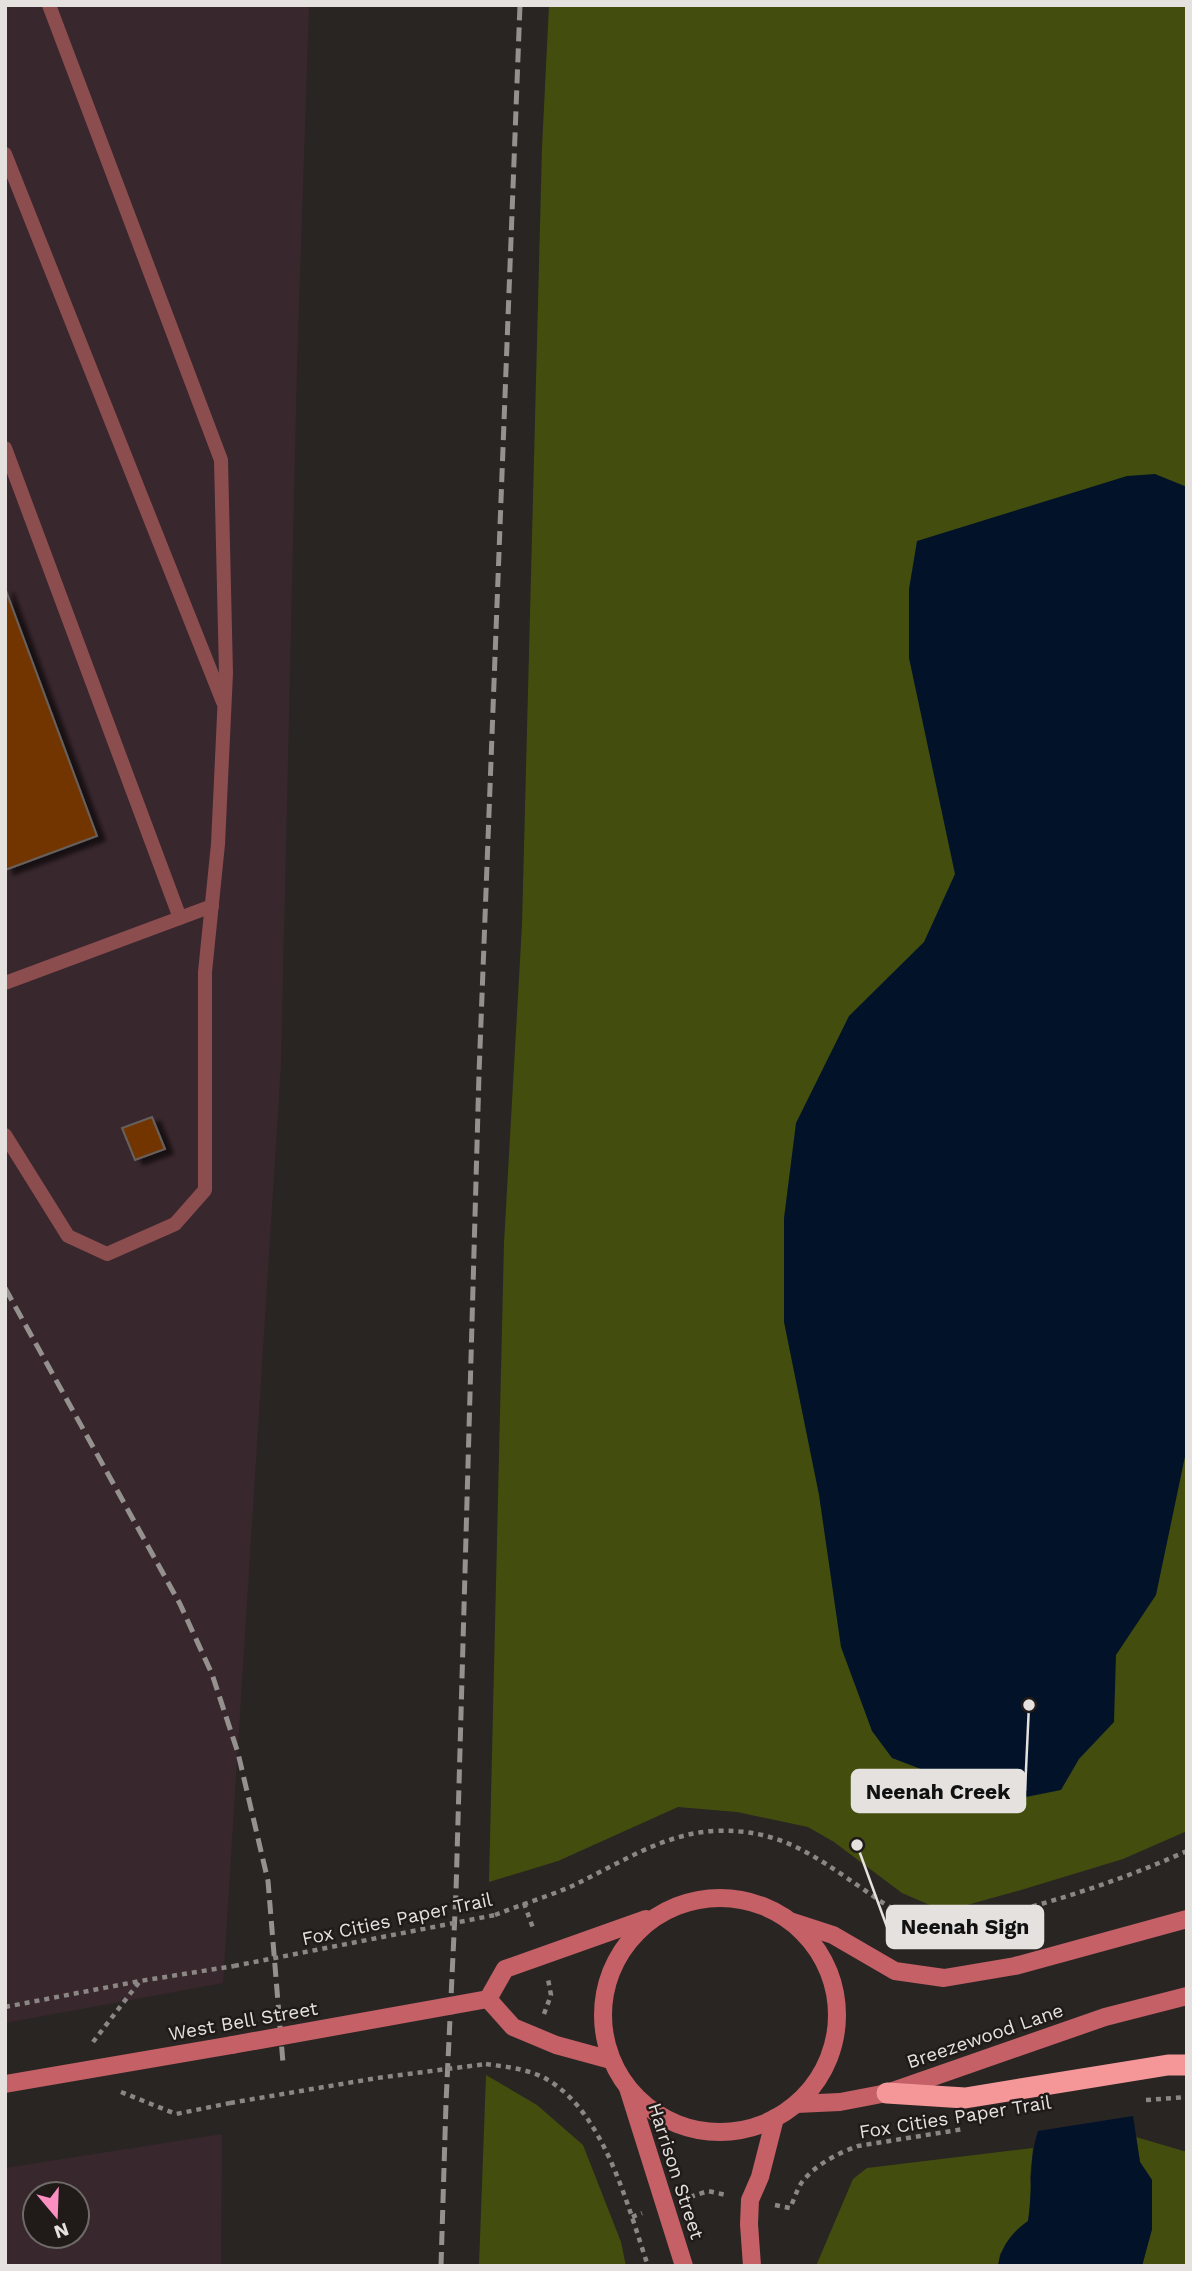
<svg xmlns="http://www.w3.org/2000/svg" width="1192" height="2271" viewBox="0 0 1192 2271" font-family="'Work Sans',sans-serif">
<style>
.industrial{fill:#39272e;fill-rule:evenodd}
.green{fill:#434e0e}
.water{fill:#021329}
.building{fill:#733603;stroke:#66615e;stroke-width:2;filter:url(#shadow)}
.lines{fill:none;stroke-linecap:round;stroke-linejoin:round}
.path{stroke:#8a8784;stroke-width:4.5;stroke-dasharray:5 5;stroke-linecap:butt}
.lane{stroke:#8c4d4f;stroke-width:14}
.secondary{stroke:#c46066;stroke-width:18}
.highway{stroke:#f59799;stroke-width:21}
.rail{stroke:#94918e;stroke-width:5;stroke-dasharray:14 7;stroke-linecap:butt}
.path-bridge{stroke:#8a8784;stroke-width:4.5;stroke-dasharray:5 5;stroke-linecap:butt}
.secondary-bridge{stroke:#c46066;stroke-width:18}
.labels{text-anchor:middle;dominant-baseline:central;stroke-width:5;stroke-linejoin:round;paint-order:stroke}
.street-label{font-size:19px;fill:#e4e1df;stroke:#201b19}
.leader{fill:none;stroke:#e4e1df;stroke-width:2.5}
.callout-dot{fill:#e4e1df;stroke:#201b19;stroke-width:2.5}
.callout{fill:#e4e1df;stroke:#e4e1df;stroke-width:2.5}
.callout-label{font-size:21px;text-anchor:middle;font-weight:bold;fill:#111}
</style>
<defs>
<filter id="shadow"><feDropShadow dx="8" dy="4.5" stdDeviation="2" flood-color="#0009"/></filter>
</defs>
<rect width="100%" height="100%" fill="#292522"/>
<g class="industrial">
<polygon points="5,5 309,5 297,367 281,1064 223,1983 5,2023"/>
<path d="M 222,2134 L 221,2266 L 5,2266 L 5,2168 ZM 35,2194 L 77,2194 L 77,2236 L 35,2236 Z"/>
</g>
<g class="green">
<polygon points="549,5 1187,5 1187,1831 1123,1859 1021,1890 967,1905 932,1906 902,1893 834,1842 808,1827 737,1812 678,1807 558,1861 489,1882 504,1243 522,925 542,148"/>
<polygon points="486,2075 537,2105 583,2145 621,2242 626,2266 479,2266"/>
<polygon points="1136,2137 1187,2152 1187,2266 1142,2266 1152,2229 1152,2180 1140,2162"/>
<polygon points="1033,2148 1030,2178 1032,2197 1028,2221 1000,2254 998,2266 816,2266 853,2179 867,2168"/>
</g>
<g class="water">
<polygon points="1155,474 1187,487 1187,1447 1156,1595 1116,1655 1114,1722 1079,1759 1061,1790 1026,1797 994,1799 973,1773 926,1771 892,1758 872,1731 841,1647 819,1495 784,1322 784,1218 796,1123 849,1016 924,942 955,874 909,658 909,589 917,541 1127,476"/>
<path d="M 1133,2116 L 1140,2162 L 1152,2180 L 1152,2229 L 1142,2266 L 998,2266 C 1001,2246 1012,2232 1028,2221 C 1033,2191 1028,2161 1038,2131 Z"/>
</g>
<g class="building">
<polygon points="5,588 97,836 5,870"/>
<polygon points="152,1117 165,1149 135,1160 122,1128"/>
</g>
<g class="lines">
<g class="path">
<polyline points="524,1903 534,1931"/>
<path d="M 495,1915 C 520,1905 546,1897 570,1887 C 615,1866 662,1834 713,1831 C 778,1828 812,1854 863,1889 C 880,1901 897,1913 918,1921 C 950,1933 985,1919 1016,1911 C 1075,1895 1131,1876 1187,1851"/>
<polyline points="5,2007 140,1981 234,1966"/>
<polyline points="544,2014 551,1995 548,1979"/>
<polyline points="93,2042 140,1981"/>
<path d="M 486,2064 C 507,2067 530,2069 548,2080 C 605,2114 628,2207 648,2266"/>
<polyline points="121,2092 176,2114 230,2103"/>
<polyline points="1146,2100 1187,2097"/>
<polyline points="690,2197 708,2191 726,2195"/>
<path d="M 775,2205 L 790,2208 C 794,2200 797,2189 802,2182 C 815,2165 838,2153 858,2146 L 964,2129"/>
<polyline points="632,2217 642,2213"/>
</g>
<g class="lane">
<polyline points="5,154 223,702"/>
<polyline points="5,448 180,918"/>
<polyline points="5,983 212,906"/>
<polyline points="5,1135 68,1236 107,1254 175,1224 205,1190 205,972 218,844 226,673 221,460 49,5"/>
</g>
<g class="secondary">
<circle cx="720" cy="2015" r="117"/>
<polyline points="793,1922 833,1935 895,1971 944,1978 1015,1966 1187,1919"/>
<polyline points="611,2060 556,2045 513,2027 488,1999 505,1969 646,1919"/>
<polyline points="5,2084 232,2045"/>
<polyline points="628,2088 684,2266"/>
<polyline points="796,2104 840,2102 887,2093 1105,2017 1187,1996"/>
<polyline points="752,2266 749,2224 750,2200 760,2177 775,2118"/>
</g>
<polyline class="highway" points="887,2093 965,2098 1168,2065 1187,2065"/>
<g class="rail">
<polyline points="5,1288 180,1604 212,1674 238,1753 268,1881 283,2063"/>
<polyline points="441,2266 446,2103 456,1892 479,1074 520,5"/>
</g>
<g class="path-bridge">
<polyline points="234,1966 495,1915"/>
<polyline points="230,2103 377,2078 486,2064"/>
</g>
<polyline class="secondary-bridge" points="232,2045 488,1999"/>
</g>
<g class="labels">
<g class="street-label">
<text transform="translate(397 1919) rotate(-12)">Fox Cities Paper Trail</text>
<text transform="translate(243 2021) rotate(-10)">West Bell Street</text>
<text transform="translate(985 2036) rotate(-19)">Breezewood Lane</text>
<text transform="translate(955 2117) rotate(-9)">Fox Cities Paper Trail</text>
<text transform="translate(676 2171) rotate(72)">Harrison Street</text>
</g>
</g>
<path class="leader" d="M1029 1705L1025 1791M857 1845L887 1927"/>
<g class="callout-dot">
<circle cx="1029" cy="1705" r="7"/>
<circle cx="857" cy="1845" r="7"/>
</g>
<g class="callout">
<rect x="852" y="1770" width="173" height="42" rx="7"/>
<rect x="887" y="1906" width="156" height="42" rx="7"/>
</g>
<g class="callout-label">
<text x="938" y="1799">Neenah Creek</text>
<text x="965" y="1934">Neenah Sign</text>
</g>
<rect width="1192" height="2271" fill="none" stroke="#e4e1df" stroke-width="14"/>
<g transform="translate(56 2215) rotate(161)"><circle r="33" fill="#201b19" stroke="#6e6a68" stroke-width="2"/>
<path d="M0-5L12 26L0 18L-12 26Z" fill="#fc8fc2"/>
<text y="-10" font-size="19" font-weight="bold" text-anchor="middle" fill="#e4e1df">N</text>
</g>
</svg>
